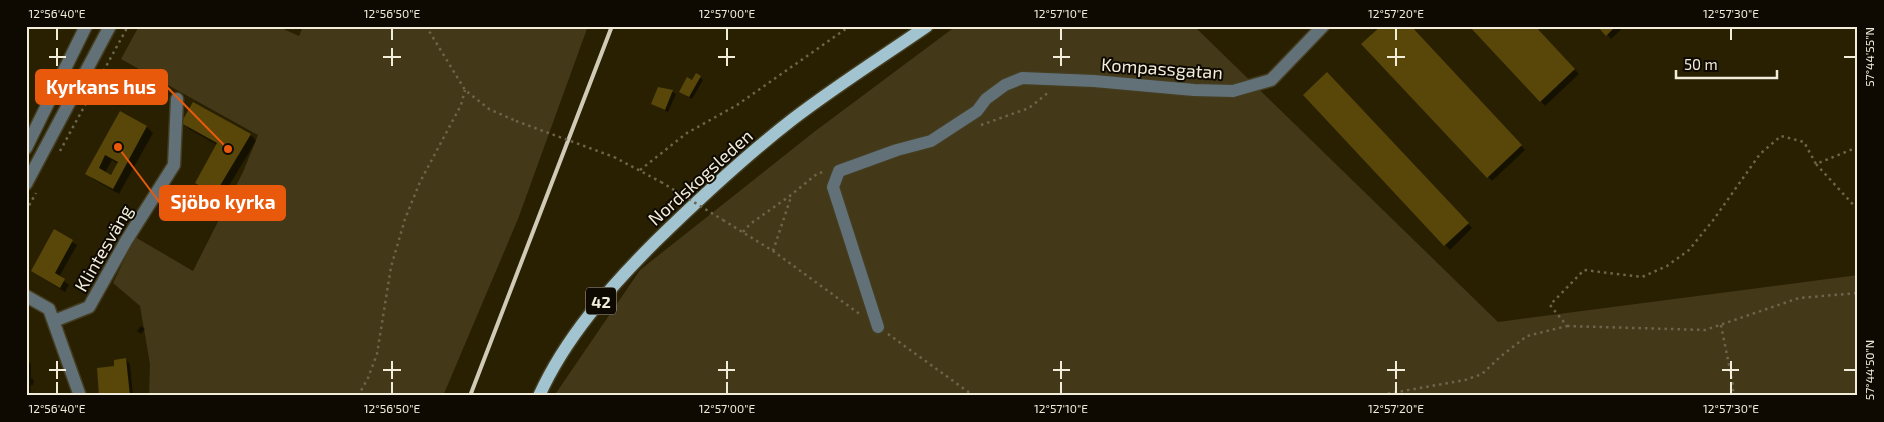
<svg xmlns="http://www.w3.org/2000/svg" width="1884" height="422" viewBox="0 0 1884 422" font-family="'Exo 2',sans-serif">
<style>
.green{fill:#433818}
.shadow{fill:#0007;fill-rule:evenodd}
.building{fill:#584708;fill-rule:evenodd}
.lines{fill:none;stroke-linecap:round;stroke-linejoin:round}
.minor-casing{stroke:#453d20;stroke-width:15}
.major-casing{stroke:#453d20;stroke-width:15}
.path{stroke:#6d654b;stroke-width:2.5;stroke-dasharray:2.5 4;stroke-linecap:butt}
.minor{stroke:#617177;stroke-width:12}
.major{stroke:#a2c4d0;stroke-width:12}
.rail{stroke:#d1cab7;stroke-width:4}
.path-bridge{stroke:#6d654b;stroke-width:2.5;stroke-dasharray:2.5 4;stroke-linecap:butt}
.ticks{fill:none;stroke:#f2ecdb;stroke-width:2}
.labels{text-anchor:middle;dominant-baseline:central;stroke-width:4;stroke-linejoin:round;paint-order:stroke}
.shield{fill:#0e0a02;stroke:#aea89a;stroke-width:1}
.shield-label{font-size:16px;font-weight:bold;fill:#f2ecdb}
.street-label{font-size:18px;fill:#f2ecdb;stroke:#0e0a02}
.leader{fill:none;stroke:#e8590c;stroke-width:2}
.callout-dot{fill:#e8590c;stroke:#0e0a02;stroke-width:2}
.callout{fill:#e8590c;stroke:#e8590c;stroke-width:2}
.callout-label{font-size:19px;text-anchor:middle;font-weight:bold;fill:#fff}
.neatline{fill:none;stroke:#f2ecdb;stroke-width:2}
.ticks-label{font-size:12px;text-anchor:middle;fill:#f2ecdb}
</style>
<rect width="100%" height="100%" fill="#292002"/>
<g class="green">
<polygon points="139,26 277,26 299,36 303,26 588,26 518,219 443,396 149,396 150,364 140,306 113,283 135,237 193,271 243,172 258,135 121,59"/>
<polygon points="956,26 1194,26 1498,322 1858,275 1858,396 554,396 640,270 814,132"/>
</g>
<g class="shadow">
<polygon points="1410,26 1525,150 1492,181 1363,44"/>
<polygon points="1471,26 1534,26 1579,74 1545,106"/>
<polygon points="1599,26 1625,26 1611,39"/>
<polygon points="1327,74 1472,228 1450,250 1304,95"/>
<polygon points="700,77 703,80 692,99 684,94 692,82"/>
<polygon points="668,89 676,94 668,112 652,104"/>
<polygon points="194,103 251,135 256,141 221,199 197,183 217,145 189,129 183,123"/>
<path d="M 121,113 L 147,127 L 153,133 L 119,194 L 93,179 L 87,173 ZM 112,160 L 118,164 L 111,176 L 105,173 Z"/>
<polygon points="55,231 77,245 59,277 69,285 65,292 32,271"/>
<polygon points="93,279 97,281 95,284 91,282"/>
<polygon points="141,326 145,329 141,334 137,331"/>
<polygon points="26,359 31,364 31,378 34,380 33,385 31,385 30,396 26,396"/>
<polygon points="126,360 130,364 133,396 101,396 115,367"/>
</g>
<g class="building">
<polygon points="1381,26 1411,26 1522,145 1487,178 1361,44"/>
<polygon points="1469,26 1535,26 1575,69 1540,102"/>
<polygon points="1597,26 1616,26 1606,36"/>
<polygon points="1327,72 1469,223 1444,246 1303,95"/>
<polygon points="696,73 701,76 689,97 679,92 687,77 692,80"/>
<polygon points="658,87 673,90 665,110 651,104"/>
<polygon points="193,102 251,134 215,194 195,183 217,143 181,123"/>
<path d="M 120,111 L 147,126 L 113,189 L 85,174 ZM 105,155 L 118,162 L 111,175 L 99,168 Z"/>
<polygon points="54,229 73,240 55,273 65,279 60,288 31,271"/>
<polygon points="126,358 130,396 99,396 97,368 114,366 114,360"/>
</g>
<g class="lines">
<g class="minor-casing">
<g id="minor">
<polyline points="26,148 86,26"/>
<polyline points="26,184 110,26"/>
<polyline points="26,296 49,309 80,396"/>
<polyline points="54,321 89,307 126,241 174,165 177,99"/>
<polyline points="878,327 833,187 839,171 897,150 931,141 977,111 986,99 1005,85 1022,78 1094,81 1194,90 1233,91 1271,80 1323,26"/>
</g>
</g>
<g class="major-casing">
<path id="major" d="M 539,396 C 565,338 610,287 655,242 C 699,199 744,157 793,119 C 836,86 882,57 927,26"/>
</g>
<g class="path">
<polyline points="426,26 465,90 489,109 516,121"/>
<polyline points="981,125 1029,108 1049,92"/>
<polyline points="60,151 128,26"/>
<polyline points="614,157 661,182"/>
<polyline points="1816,164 1858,210"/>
<polyline points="640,170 687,133 737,105 850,26"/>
<polyline points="26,211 36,193"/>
<polyline points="723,220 773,251 861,315"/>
<polyline points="743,232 750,224 791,195 818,173 826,172"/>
<polyline points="773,251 791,197"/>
<polyline points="1721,325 1733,385 1733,396"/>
<polyline points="1567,326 1705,330 1799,298 1858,293"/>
<polyline points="888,334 974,396"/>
<polyline points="358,396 368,378 377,354 391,267 405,219 420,182 461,105 465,90"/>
<polyline points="1375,396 1465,380 1482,374 1500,357 1527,336 1567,326 1550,305 1584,270 1642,277 1667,266 1689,250 1714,219 1760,154 1781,136 1804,142 1816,164 1858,147"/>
</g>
<use href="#minor" class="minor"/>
<use href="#major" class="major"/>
<polyline class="rail" points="470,396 612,26"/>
<g class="path-bridge">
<polyline points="516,121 614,157"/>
<polyline points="661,182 723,220"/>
</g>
</g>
<path class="ticks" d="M 57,28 L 57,40M 392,28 L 392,40M 727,28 L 727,40M 1061,28 L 1061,40M 1396,28 L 1396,40M 1731,28 L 1731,40M 57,48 L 57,66M 392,48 L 392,66M 727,48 L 727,66M 1061,48 L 1061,66M 1396,48 L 1396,66M 49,57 L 66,57M 383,57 L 401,57M 718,57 L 735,57M 1053,57 L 1070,57M 1387,57 L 1405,57M 1844,57 L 1856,57M 57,361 L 57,379M 392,361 L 392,379M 727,361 L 727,379M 1061,361 L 1061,379M 1396,361 L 1396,379M 1731,361 L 1731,379M 49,370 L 66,370M 383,370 L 401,370M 718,370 L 735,370M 1053,370 L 1070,370M 1387,370 L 1405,370M 1722,370 L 1739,370M 1844,370 L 1856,370M 57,382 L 57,394M 392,382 L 392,394M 727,382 L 727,394M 1061,382 L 1061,394M 1396,382 L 1396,394M 1731,382 L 1731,394"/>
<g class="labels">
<rect class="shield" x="586" y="287.5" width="30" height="27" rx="4"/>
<g class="shield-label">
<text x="601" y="301">42</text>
</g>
<g class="street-label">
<text transform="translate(1162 68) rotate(4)">Kompassgatan</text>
<text transform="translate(700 177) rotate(-42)">Nordskogsleden</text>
<text transform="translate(103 248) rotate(-60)">Klintesväng</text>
</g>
</g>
<path class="leader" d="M228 149L167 87M118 147L160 203"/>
<g class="callout-dot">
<circle cx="228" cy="149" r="5"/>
<circle cx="118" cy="147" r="5"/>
</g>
<g class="callout">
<rect x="36" y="70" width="131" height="34" rx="5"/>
<rect x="160" y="186" width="125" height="34" rx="5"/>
</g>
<g class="callout-label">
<text x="101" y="94">Kyrkans hus</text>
<text x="223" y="209">Sjöbo kyrka</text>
</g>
<rect width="1884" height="422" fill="none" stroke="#0e0a02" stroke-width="55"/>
<path d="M1676 70v8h101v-8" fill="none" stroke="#f2ecdb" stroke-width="2.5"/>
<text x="1684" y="70" font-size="15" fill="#f2ecdb" stroke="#0e0a02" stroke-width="4" paint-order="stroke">50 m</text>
<rect x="28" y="28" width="1828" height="366" class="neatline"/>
<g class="ticks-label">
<text x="57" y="18">12°56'40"E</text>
<text x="392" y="18">12°56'50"E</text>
<text x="727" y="18">12°57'00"E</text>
<text x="1061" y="18">12°57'10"E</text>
<text x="1396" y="18">12°57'20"E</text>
<text x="1731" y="18">12°57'30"E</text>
<text transform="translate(1870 57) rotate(-90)" y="4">57°44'55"N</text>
<text transform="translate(1870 370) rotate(-90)" y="4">57°44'50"N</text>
<text x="57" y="413">12°56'40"E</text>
<text x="392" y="413">12°56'50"E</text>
<text x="727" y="413">12°57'00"E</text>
<text x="1061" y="413">12°57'10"E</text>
<text x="1396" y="413">12°57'20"E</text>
<text x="1731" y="413">12°57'30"E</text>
</g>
</svg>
